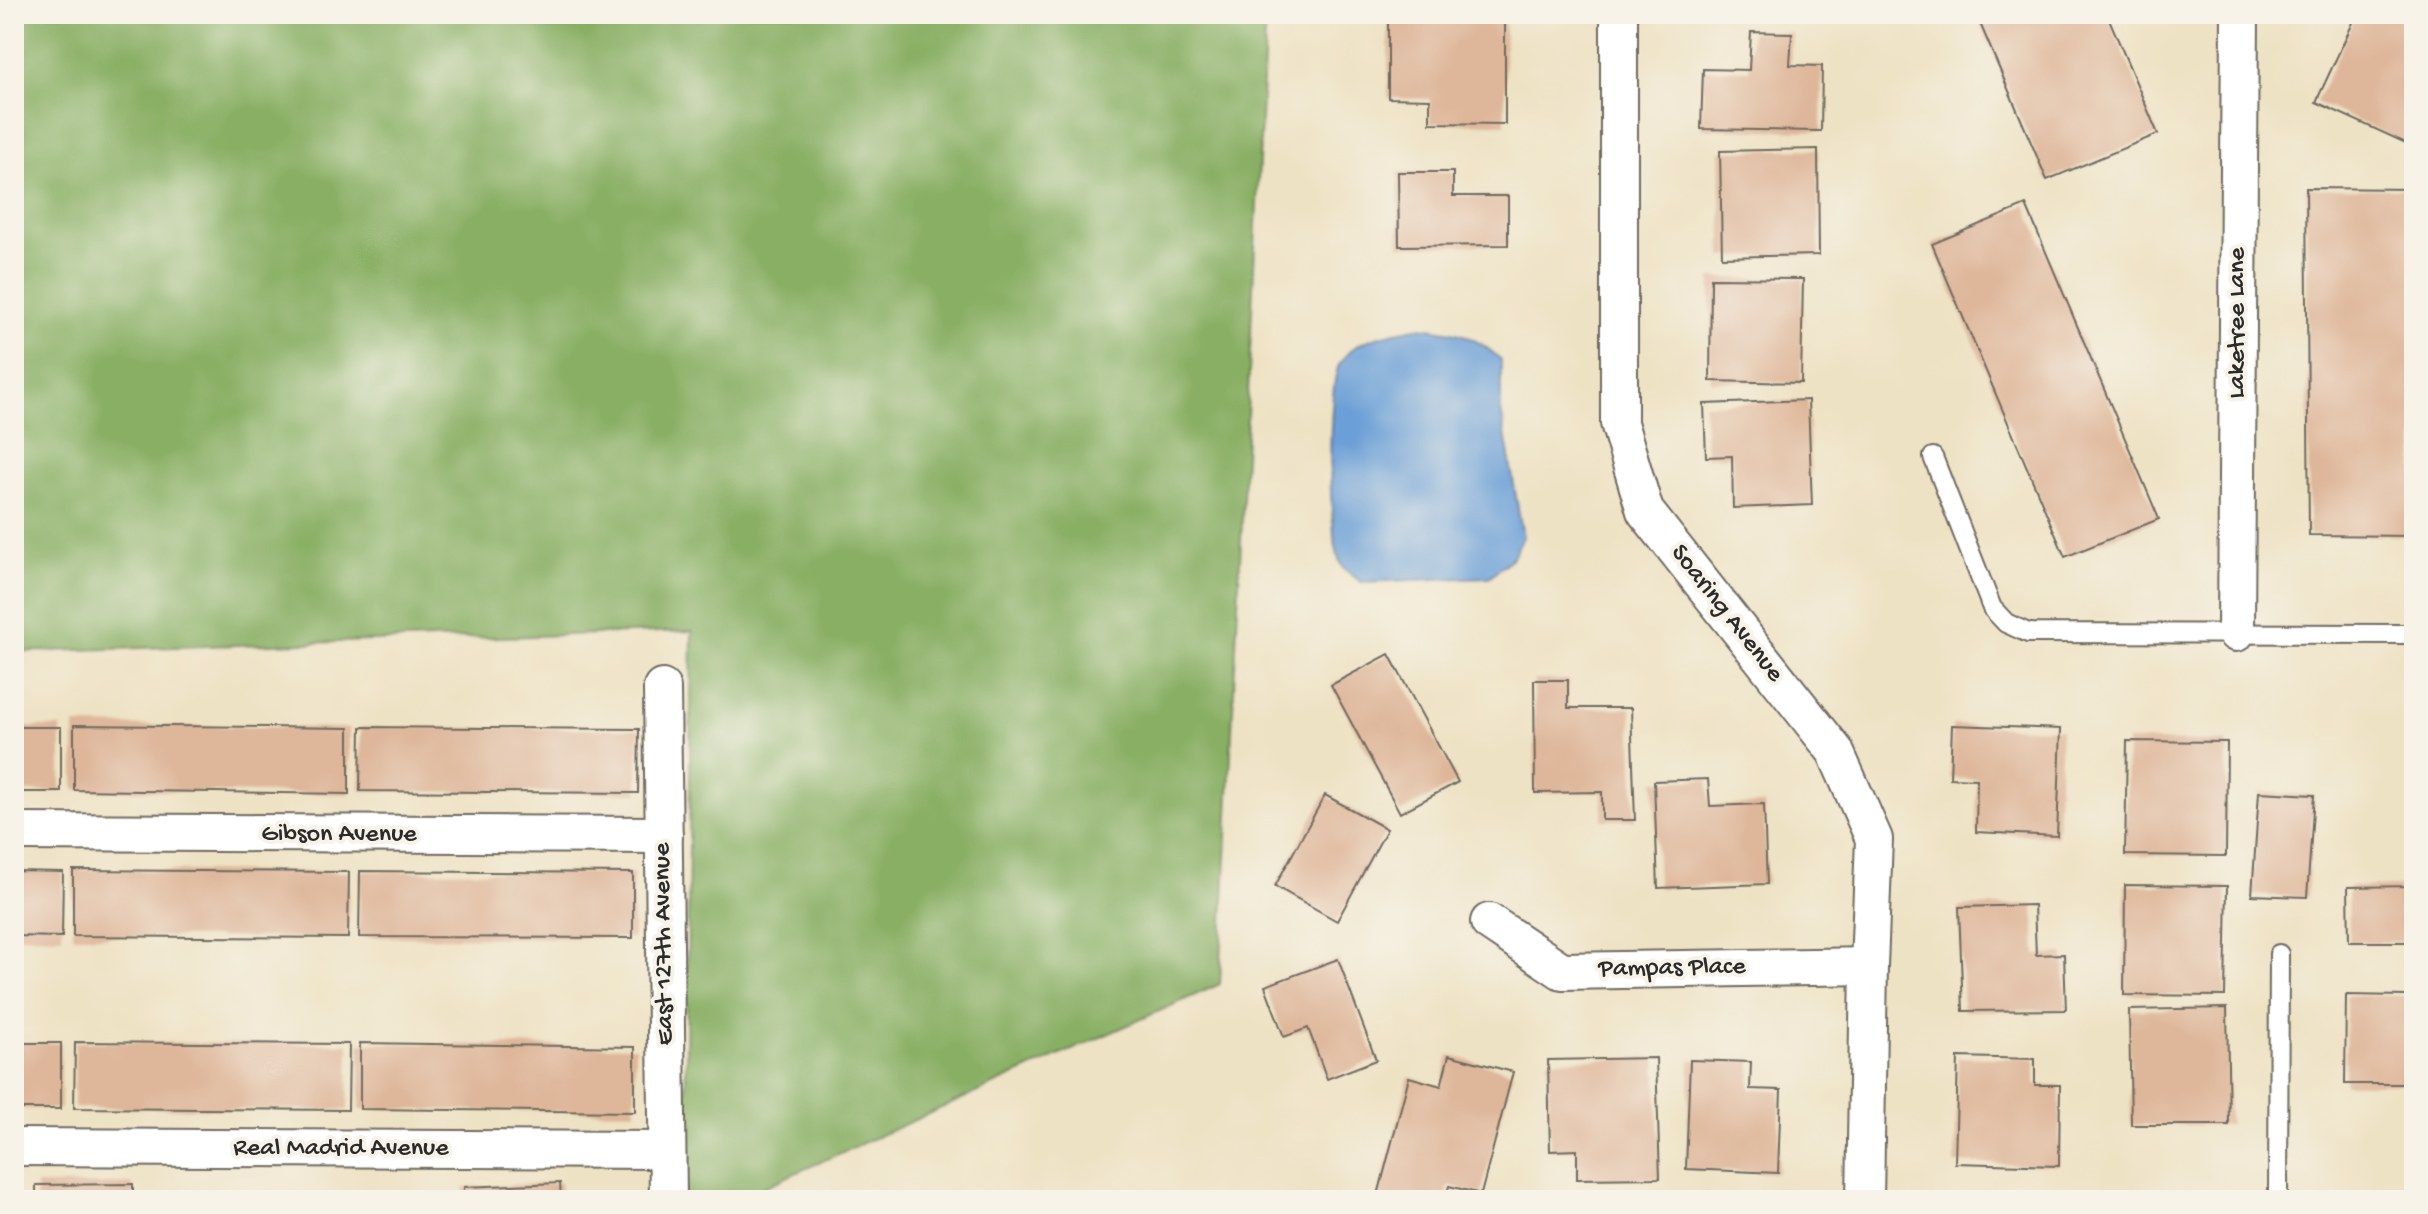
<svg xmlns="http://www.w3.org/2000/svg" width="2428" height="1214" viewBox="0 0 2428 1214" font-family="'Gochi Hand',sans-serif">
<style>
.forest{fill:#88af64;stroke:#5a6d48;stroke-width:2}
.water{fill:#6b9fd7;stroke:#4b6581;stroke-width:2}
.building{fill:#deb699}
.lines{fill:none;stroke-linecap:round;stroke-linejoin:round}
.service-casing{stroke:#6f6b61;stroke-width:22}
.minor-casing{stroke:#6f6b61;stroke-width:40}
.service{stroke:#fff;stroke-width:18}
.minor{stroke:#fff;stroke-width:36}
.labels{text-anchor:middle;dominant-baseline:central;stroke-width:8;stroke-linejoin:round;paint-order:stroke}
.street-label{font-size:26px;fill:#2b2b2b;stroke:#f7f3e8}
</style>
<rect width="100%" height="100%" fill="#f7f3e8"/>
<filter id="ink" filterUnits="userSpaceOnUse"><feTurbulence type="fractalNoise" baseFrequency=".0125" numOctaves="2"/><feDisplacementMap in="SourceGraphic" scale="16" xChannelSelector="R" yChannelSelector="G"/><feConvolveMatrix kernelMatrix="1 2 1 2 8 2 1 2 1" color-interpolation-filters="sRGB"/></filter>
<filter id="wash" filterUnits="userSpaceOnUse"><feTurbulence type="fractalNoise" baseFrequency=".006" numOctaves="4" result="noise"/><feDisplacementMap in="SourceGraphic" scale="32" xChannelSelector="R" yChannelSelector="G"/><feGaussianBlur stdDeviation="1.8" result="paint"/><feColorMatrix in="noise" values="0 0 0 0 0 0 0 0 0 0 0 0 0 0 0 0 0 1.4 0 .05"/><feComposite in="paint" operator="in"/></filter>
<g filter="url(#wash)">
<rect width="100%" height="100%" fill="#eee2c4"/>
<polygon class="forest" points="14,14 1266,14 1220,984 735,1200 684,1200 692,631 14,652"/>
<path class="water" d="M 1419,327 C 1456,331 1474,334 1501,360 L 1501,410 L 1523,537 L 1512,558 L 1489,577 L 1361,582 C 1356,577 1346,572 1342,566 C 1327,543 1327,390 1339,365 C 1354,336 1391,334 1419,327 Z"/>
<g id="blocks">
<g class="building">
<polygon points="1976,14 2107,14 2158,134 2047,180"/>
<polygon points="2357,14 2414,14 2414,136 2410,145 2316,102"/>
<polygon points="1388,15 1505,16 1505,124 1430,123 1430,99 1388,98"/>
<polygon points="1751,32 1792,33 1790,65 1822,66 1821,131 1701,129 1703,69 1749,70"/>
<polygon points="1818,149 1819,255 1722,257 1720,151"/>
<polygon points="1398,172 1453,172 1453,196 1508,196 1508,245 1399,246"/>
<polygon points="2306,188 2414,189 2414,536 2309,535"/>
<polygon points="2026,205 2159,519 2065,557 1932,244"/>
<polygon points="1711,278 1803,279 1801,383 1710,381"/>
<polygon points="1808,400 1812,505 1733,508 1732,456 1706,457 1704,404"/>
<polygon points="1389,654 1458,782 1400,813 1331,685"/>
<polygon points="1534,680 1568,680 1568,708 1631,708 1635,820 1602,820 1602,792 1535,793"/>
<polygon points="74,725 349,728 349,794 74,790"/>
<polygon points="1952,725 2061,729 2057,836 1976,832 1977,779 1950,778"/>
<rect x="14" y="727" width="47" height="65"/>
<polygon points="361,727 639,729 638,793 360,791"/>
<polygon points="2127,741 2227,742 2226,856 2125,855"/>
<polygon points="1708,779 1710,806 1764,804 1767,884 1658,888 1654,781"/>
<polygon points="2259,792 2314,795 2307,897 2252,895"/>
<polygon points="1325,795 1387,829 1337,921 1275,886"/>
<polygon points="73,870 349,872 348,938 73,936"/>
<polygon points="14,871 63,872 62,937 14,936"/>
<polygon points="360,871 633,873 633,938 359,937"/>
<polygon points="2125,885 2227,886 2225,996 2124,995"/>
<polygon points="2414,886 2414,942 2349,942 2348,887"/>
<polygon points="2034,905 2036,955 2064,954 2066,1010 1963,1011 1959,907"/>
<polygon points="1338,959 1376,1060 1327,1079 1308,1028 1284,1037 1265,986"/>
<polygon points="2346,995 2407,996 2407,1084 2345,1084"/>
<polygon points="2227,1008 2229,1125 2131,1125 2129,1010"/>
<polygon points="75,1042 349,1044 348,1110 74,1108"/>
<rect x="14" y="1043" width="47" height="66"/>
<polygon points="360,1043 635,1047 635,1112 360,1109"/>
<polygon points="1449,1055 1513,1072 1481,1194 1449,1186 1445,1200 1377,1199 1409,1077 1441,1086"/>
<polygon points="1958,1057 2035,1059 2035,1085 2060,1085 2059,1166 1955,1163"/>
<polygon points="1656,1058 1660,1178 1577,1179 1577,1150 1550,1151 1548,1060"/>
<polygon points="1690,1060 1751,1062 1750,1089 1781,1090 1778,1173 1686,1169"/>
<polygon points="560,1183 561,1200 464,1200 464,1187"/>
<polygon points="133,1184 133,1200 36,1200 36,1185"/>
<polygon points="439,1196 439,1200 370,1200 370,1197"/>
</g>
</g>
</g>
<g filter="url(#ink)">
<use href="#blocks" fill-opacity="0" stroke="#6f6b61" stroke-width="2"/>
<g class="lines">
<g class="service-casing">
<g id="service">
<polyline points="1933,457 1992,608 2006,623 2028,633 2414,634"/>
<polyline points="2278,1200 2279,954"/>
</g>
</g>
<g class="minor-casing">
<g id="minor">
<polyline points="1619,14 1619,423 1645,511 1835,751 1874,839 1869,966 1865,1200"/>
<polyline points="2236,633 2240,14"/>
<polyline points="662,688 668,1200"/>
<polyline points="14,832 664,835"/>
<polyline points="1489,922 1562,971 1869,966"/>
<polyline points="14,1147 667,1150"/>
</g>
</g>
<use href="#service" class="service"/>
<use href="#minor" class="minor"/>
</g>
</g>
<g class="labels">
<g class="street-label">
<text transform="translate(2238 323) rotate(-90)">Laketree Lane</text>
<text transform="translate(1726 614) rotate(52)">Soaring Avenue</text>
<text x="339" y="835">Gibson Avenue</text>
<text transform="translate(665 944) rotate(-91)">East 127th Avenue</text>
<text transform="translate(1672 969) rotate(-1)">Pampas Place</text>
<text x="341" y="1149">Real Madrid Avenue</text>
</g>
</g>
<rect width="2428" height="1214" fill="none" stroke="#f7f3e8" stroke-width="48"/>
</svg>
